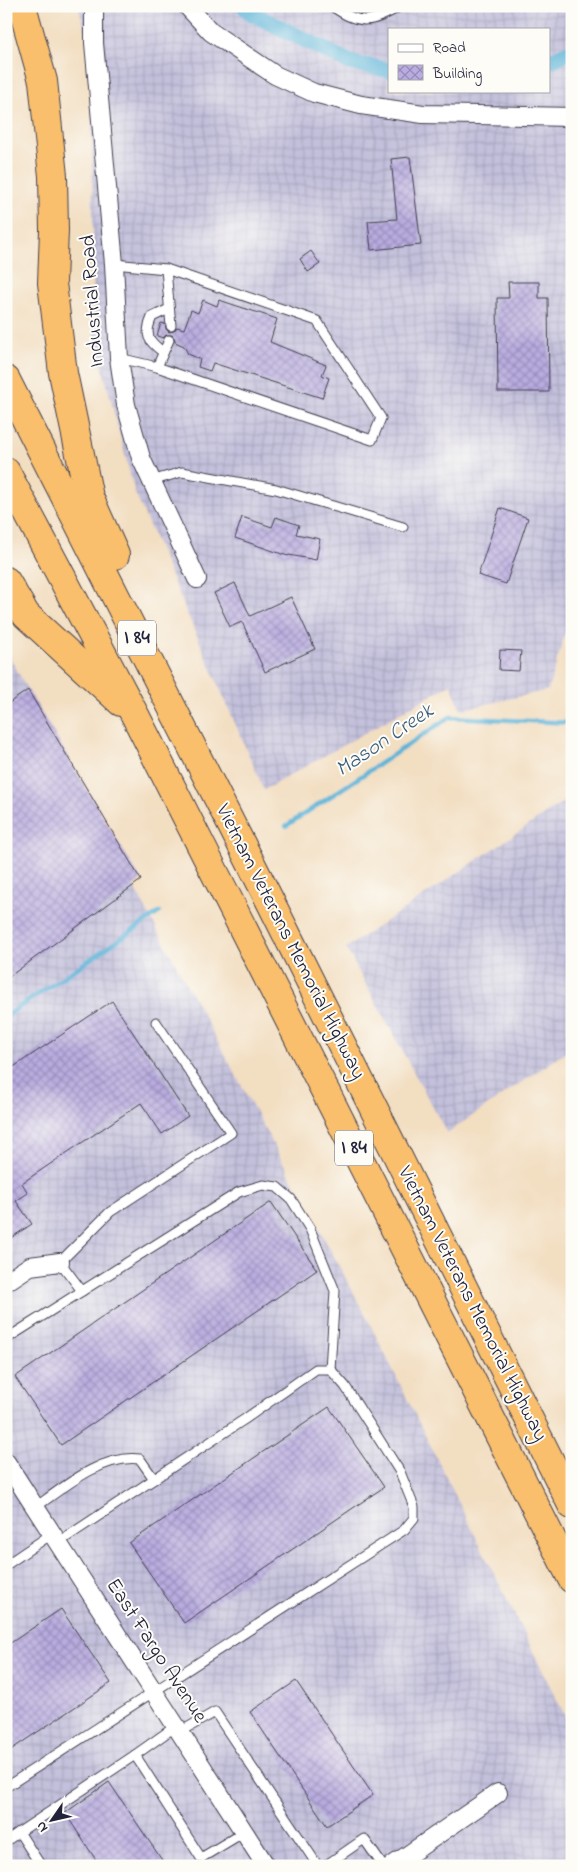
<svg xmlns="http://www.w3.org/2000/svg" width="578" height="1872" viewBox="0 0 578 1872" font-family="'Indie Flower',sans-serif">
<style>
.industrial{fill:url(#industrial-grid);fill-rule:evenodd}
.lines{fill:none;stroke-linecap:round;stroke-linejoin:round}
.stream{stroke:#5bb3d8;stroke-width:4.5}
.canal{stroke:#5bb3d8;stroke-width:16}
.building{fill:url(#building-cross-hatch)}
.lane-casing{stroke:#413e4f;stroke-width:11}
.street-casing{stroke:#413e4f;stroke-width:20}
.highway-casing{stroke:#413e4f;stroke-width:30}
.lane{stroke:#fff;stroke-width:9}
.street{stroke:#fff;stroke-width:18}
.highway{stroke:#f9bf6d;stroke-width:28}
.labels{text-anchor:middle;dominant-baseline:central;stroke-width:4;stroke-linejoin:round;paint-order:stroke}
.shield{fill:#fdfcf7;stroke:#646373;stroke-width:1}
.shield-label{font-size:20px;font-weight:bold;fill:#22223b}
.street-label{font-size:21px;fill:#22223b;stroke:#fdfcf7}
.water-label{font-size:22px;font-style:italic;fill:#395c7a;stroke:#fdfcf7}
</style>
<defs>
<pattern id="industrial-grid" width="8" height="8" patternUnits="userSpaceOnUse" patternTransform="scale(1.25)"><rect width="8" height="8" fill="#c3c0db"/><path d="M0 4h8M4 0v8" fill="none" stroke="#a7a5bd"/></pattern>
<pattern id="building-cross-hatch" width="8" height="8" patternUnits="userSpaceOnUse" patternTransform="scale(1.25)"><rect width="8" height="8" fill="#b9ace0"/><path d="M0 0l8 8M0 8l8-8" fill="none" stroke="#968cb7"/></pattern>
</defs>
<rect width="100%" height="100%" fill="#fdfcf7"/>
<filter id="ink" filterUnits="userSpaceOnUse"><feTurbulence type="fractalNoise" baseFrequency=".02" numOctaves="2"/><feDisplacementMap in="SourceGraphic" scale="10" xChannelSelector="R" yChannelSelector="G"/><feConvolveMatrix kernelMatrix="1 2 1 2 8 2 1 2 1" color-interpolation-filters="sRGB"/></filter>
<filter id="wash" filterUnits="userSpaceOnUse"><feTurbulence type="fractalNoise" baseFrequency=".0096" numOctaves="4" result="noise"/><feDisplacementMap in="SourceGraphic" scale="20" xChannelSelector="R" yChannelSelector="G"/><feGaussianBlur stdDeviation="1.12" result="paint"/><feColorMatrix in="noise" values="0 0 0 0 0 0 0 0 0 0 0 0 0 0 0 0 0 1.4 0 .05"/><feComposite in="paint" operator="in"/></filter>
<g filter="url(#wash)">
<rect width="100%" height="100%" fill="#f2dec1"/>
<g class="industrial">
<path d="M 78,6 L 572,6 L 572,629 L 566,631 L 548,690 L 461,710 L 451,684 L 264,790 L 135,493 L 94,335 L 91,48 ZM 389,29 L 549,29 L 549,91 L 389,91 Z"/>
<polygon points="6,650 365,1314 572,1730 572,1866 6,1866"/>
<polygon points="572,796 572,1048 447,1133 346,948"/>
</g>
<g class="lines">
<g class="stream">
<polyline points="286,826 450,717 572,723"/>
<polyline points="6,1016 160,912"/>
</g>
<g class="canal">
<polyline points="244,6 251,13 351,63 389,70"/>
<polyline points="549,61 572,51"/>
</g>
</g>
<g id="blocks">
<g class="building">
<polygon points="410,157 421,245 371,250 368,221 397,219 391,159"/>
<polygon points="311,251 320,264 308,272 300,259"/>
<polygon points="508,282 539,282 539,298 548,298 549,392 498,392 497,298 509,298"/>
<polygon points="203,300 217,306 219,300 277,319 270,342 326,365 322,375 329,378 322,398 213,363 210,371 198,367 200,359 188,354 184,346 175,342 175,339 172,335 166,335 163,338 157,336 161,323 165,324 166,329 169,332 174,331 177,327 184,329 191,310 198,313"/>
<polygon points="500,508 528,518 506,584 478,575"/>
<polygon points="242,517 272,527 276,517 299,525 296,534 320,539 316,560 289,555 288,556 235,538"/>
<polygon points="235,583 250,616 291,597 315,649 265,672 242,622 230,627 214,593"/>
<polygon points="500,650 521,651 519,671 499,670"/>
<polygon points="28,690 141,880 6,979 6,705"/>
<polygon points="112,1001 188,1116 162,1134 141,1103 22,1183 28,1193 16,1201 32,1224 6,1241 6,1072"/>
<polygon points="271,1202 317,1270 61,1445 15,1377"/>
<polygon points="329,1407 384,1487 184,1623 129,1543"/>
<polygon points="61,1609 111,1683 6,1753 6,1646"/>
<polygon points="296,1681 373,1795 327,1826 250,1712"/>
<polygon points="109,1782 166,1866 100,1866 65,1813"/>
</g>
</g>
</g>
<g filter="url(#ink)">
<use href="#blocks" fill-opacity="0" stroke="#413e4f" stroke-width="1"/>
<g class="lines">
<g class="lane-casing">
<g id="lane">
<path d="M 332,6 C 359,26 373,23 400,6"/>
<polyline points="114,264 166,269 317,321 381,418 372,440 157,367 119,358"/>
<polyline points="166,269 171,326"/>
<path d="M 163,352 C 148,341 144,335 152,317 L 169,309"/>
<polyline points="157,367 169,340"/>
<polyline points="151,481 182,472 276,489 403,527"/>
<polyline points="82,1291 60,1262 110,1212 231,1133 156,1022"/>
<polyline points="6,1339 239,1192 263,1185 277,1187 291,1199 310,1229 335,1291 330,1369"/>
<path d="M 36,1507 C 65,1486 103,1454 140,1459 L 154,1479"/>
<polyline points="6,1565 53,1533"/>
<polyline points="176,1726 135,1755 201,1858 244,1832"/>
<polyline points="180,1732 215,1712 318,1866"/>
<polyline points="6,1787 404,1530 414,1518 414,1507 400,1472 345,1386 330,1369 316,1369 245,1419 59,1542"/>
<polyline points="19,1832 41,1866"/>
<polyline points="6,1841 135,1755"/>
<polyline points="325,1866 364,1839 383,1866"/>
</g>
</g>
<g class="street-casing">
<g id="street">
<polyline points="94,6 94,43 114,264 119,358 126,405 141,458 197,579"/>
<polyline points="187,6 211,32 275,75 314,93 361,105 423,114 572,117"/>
<polyline points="6,1282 30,1266 60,1262"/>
<polyline points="6,1462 266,1866"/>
<polyline points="392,1866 498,1793"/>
</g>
</g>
<g class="highway-casing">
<g id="highway">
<polyline points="22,6 43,81 53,176 54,230 52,283 63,373 89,497 115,555"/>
<polyline points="6,380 268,897 572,1505"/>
<polyline points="6,472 136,717 572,1579"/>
<polyline points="6,581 26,615 121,702"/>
</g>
</g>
<use href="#lane" class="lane"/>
<use href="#street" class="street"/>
<use href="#highway" class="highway"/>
</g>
</g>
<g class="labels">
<g class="shield">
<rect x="118" y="620.5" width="38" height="35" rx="4"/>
<rect x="335" y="1130.5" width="38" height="35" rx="4"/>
</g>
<g class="shield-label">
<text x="137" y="638">I 84</text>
<text x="354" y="1148">I 84</text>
</g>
<g class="street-label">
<text transform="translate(93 301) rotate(-94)">Industrial Road</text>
<text transform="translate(290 942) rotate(63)">Vietnam Veterans Memorial Highway</text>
<text transform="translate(472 1304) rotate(63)">Vietnam Veterans Memorial Highway</text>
<text transform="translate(156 1651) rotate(57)">East Fargo Avenue</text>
</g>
<g class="water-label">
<text transform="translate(385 741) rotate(-34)">Mason Creek</text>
</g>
</g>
<rect width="578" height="1872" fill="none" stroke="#fdfcf7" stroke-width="25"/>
<rect x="388" y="28" width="162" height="65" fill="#fdfcf7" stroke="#a5a5ac"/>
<rect x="398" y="44" width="25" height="8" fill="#ffffff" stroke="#a5a5ac"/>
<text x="433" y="52" font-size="15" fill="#22223b">Road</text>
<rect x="398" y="65" width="25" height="15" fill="url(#building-cross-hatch)" stroke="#a5a5ac"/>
<text x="433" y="78" font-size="15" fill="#22223b">Building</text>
<g transform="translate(52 1820) rotate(236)" stroke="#fdfcf7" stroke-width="4" paint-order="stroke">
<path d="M0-4L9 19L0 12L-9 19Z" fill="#22223b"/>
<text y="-8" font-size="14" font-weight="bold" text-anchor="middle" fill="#22223b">N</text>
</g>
</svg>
